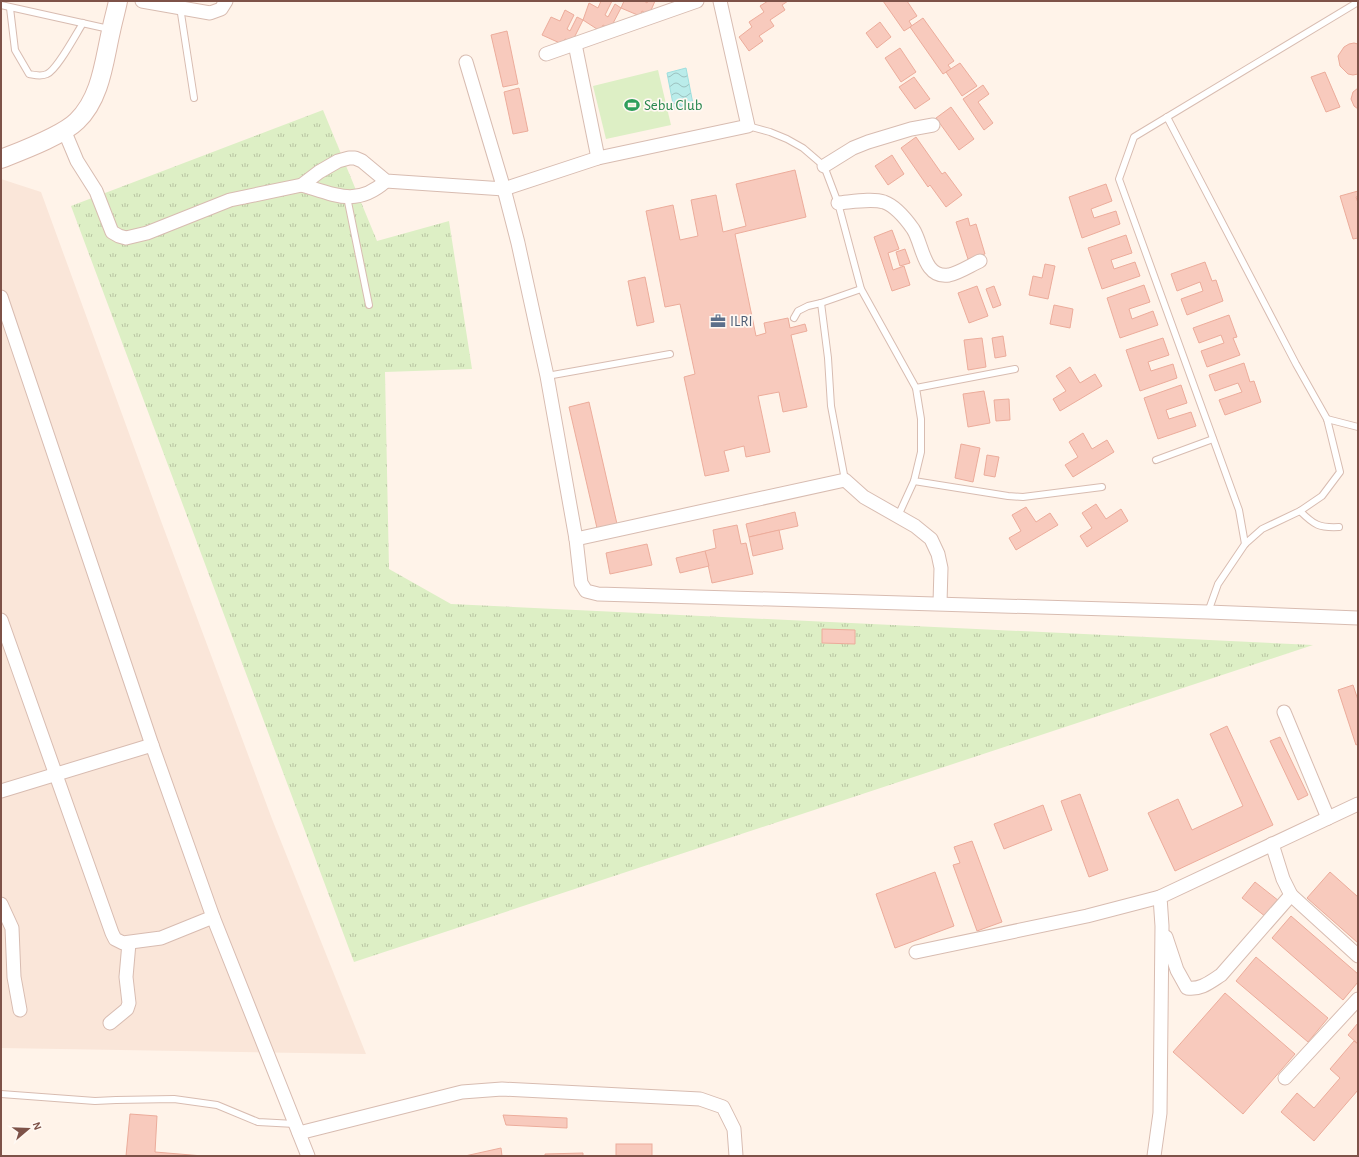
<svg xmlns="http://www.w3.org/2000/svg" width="1359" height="1157" viewBox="0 0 1359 1157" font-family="'Alegreya Sans',sans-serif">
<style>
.residential{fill:#fae6d9}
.grass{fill:url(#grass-tufts)}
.pitch{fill:#ddefc5}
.water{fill:url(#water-waves);stroke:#9fdfde}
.building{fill:#f8cabd;stroke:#ecac9b}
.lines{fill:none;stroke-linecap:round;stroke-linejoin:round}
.lane-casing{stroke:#d8bcb1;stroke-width:8}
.street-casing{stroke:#d8bcb1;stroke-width:15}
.secondary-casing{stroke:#dbbaae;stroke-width:20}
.lane{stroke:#fff;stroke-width:6}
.street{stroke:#fff;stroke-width:13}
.secondary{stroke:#fff;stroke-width:18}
.labels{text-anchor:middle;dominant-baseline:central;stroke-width:3.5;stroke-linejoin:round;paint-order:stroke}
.leisure-label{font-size:15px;fill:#27864d;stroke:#fff8f2;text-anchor:start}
.service-label{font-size:15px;fill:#4e5e75;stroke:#fff8f2;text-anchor:start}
</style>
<defs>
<pattern id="grass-tufts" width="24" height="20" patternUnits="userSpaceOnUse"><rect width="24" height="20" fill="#ddefc5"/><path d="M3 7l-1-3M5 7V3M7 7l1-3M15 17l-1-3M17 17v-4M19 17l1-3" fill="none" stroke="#b8c4a2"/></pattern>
<pattern id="water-waves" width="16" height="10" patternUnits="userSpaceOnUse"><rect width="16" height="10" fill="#baecea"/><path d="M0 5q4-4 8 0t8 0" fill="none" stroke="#9cc2c0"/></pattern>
</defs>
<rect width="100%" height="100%" fill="#fff3e9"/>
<polygon class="residential" points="1,179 41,192 161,521 272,819 366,1054 1,1048"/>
<polygon class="grass" points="323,110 377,241 449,221 472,369 385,372 389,569 451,604 1313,645 354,962 71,206"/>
<polygon class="pitch" points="658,70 671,125 606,139 593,86"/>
<polygon class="water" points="686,68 693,104 674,109 667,73"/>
<g class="building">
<polygon points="601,1 612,1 605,15 608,17 615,4 621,8 610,29 603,25 600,31 583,20 589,3 598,8"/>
<polygon points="624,1 644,1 647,3 648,1 655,1 649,15 642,11 640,16 621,8"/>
<polygon points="768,1 788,1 782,5 785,10 770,20 774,26 759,36 763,41 749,51 739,37 752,27 749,22 764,12 760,6"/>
<polygon points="883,1 907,1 917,16 909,21 912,26 904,31"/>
<polygon points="565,10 574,15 567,29 570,31 577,17 583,20 572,42 565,39 562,44 542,35 551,17 560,21"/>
<polygon points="923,18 954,61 948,65 951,69 943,74 910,27"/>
<polygon points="880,22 891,37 877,48 866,33"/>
<polygon points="507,31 518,84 503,87 491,35"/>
<polygon points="1354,43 1358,44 1358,74 1353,75 1348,74 1340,66 1338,56 1344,47 1349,44"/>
<polygon points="900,48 916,72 901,82 885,58"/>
<polygon points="960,63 977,86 962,96 946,72"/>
<polygon points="1325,72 1340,107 1326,112 1311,77"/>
<polygon points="914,77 930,99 915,109 899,87"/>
<polygon points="983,85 989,94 978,102 993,123 984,130 963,99"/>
<polygon points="519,88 528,131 513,134 504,92"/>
<polygon points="1358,88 1358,109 1354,106 1351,99 1353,92"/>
<polygon points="951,107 974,139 959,150 936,118"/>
<polygon points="916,137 942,174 945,172 962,195 946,207 930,185 928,187 901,148"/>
<polygon points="892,155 904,174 888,185 875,166"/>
<polygon points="795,170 806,217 735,234 756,336 766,333 764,323 788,318 790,328 805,324 807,331 791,335 807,407 783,412 779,392 758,396 770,452 746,457 744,446 724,451 729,471 705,476 684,377 695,374 680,304 665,307 646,211 673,205 680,240 698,236 691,200 716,195 723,232 746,226 736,184"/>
<polygon points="1106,184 1112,201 1091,209 1094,218 1116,211 1120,224 1082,238 1069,197"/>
<polygon points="1358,191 1358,196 1356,197 1358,203 1358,238 1353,239 1340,196"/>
<polygon points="968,218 970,226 976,224 985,254 968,259 956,222"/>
<polygon points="892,230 899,249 888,253 893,270 904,266 910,285 892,291 874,237"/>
<polygon points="1126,235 1132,253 1111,260 1114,269 1135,262 1140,276 1102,289 1088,248"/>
<polygon points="905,249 910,263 900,266 896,252"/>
<polygon points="1205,262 1212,281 1216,280 1223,301 1187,315 1181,299 1203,291 1200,282 1177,291 1171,274"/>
<polygon points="1045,264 1055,266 1048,299 1029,295 1033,276 1042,278"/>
<polygon points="645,277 654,322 637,326 628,281"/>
<polygon points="1144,285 1150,302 1129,309 1132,319 1153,311 1158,325 1120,338 1107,298"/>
<polygon points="977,286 988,316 969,323 958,293"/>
<polygon points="994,286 1001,305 993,308 986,289"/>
<polygon points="1054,305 1073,309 1070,328 1050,324"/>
<polygon points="1229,315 1237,337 1233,338 1240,355 1207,367 1201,351 1224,343 1221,335 1199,343 1193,328"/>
<polygon points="1003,336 1006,356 995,358 992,338"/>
<polygon points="982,338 986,367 968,370 964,340"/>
<polygon points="1163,338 1169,355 1148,362 1151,371 1173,364 1177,378 1140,391 1126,350"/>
<polygon points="1244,363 1250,382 1254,381 1261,402 1225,415 1219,400 1242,392 1238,383 1215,391 1209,375"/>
<polygon points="1070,367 1080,383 1095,374 1102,386 1060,411 1053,399 1066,391 1056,376"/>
<polygon points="1181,385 1187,403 1166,410 1169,419 1191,412 1196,426 1158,439 1144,398"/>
<polygon points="984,391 990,423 968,427 963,394"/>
<polygon points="1009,399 1010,420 996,421 994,400"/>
<polygon points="589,402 617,524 597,528 569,407"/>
<polygon points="1083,433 1092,449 1107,440 1114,452 1073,477 1065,465 1078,457 1069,442"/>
<polygon points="961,444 980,448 973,482 955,478"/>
<polygon points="987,455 999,457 995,477 984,475"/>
<polygon points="1096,504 1106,519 1121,509 1128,521 1087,547 1080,536 1092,528 1082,513"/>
<polygon points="1026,507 1036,522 1050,513 1058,525 1016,550 1009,538 1021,531 1012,515"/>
<polygon points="795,512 798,526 749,537 746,524"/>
<polygon points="737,525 741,544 746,543 753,574 712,583 705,551 716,548 713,530"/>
<polygon points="779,530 783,549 753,556 749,537"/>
<polygon points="647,544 652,565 610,574 606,553"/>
<polygon points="705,551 709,566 680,573 676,558"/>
<polygon points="822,629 855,630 855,644 822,643"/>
<polygon points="1353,685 1358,700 1358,744 1356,745 1338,690"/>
<polygon points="1227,726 1273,825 1175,871 1148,813 1178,799 1192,830 1243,806 1210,734"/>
<polygon points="1280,737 1308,795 1298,800 1270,741"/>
<polygon points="1080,794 1108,870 1089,877 1061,801"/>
<polygon points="1043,805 1052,830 1004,849 994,824"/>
<polygon points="972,841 1002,922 977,931 953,865 960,863 954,847"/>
<polygon points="935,872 954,926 895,948 876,894"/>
<polygon points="1330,872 1358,897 1358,943 1307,898"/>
<polygon points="1255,882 1279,901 1266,917 1242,898"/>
<polygon points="1291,916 1358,974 1358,982 1343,1000 1272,938"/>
<polygon points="1256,957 1328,1018 1308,1042 1236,981"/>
<polygon points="1225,993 1295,1054 1243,1114 1173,1052"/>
<polygon points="1358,1023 1358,1044 1348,1035"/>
<polygon points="1354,1041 1358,1044 1358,1090 1314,1141 1281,1112 1297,1093 1314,1108 1340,1078 1330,1069"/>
<polygon points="130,1114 157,1116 155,1152 203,1156 126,1156"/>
<polygon points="503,1115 567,1118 567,1128 506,1125"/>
<rect x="616" y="1144" width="36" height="12"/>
<polygon points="501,1148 502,1156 465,1156"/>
<polygon points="583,1153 583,1156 545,1156 545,1154"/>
</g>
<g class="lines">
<g class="lane-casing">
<g id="lane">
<polyline points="1,5 109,29"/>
<polyline points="180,7 194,98"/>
<path d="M 10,8 L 15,50 L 29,74 C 35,75 41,77 47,74 C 57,70 76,34 83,23"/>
<polyline points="1167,117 1296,364 1327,419 1340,472 1322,496 1300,511 1262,529 1245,544 1218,584 1208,612"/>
<polyline points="748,126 770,132 787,139 803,148 824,166 838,203 861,289 916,388 921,419 921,452 914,481 1008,496 1023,497 1102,487"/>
<polyline points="347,197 369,305"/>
<polyline points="821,303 828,358 831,406 845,480"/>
<polyline points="794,318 798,311 808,306 821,303 861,289"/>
<polyline points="547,376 670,354"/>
<polyline points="916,388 1015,369"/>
<polyline points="1327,419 1358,427"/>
<polyline points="1156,460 1213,439"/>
<path d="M 1300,511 C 1314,525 1319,528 1339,527"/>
<polyline points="898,516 914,481"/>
<polyline points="1245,544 1239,510 1119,179 1134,137 1358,2"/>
<polyline points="1,1094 95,1101 116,1100 174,1099 217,1105 258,1122 295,1124"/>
</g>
</g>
<g class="street-casing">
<g id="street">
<polyline points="142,1 210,13 221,9 226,1"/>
<polyline points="720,1 748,126 598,158 504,189 518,243 547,376 576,539 581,583 586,591 598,594 1208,612 1358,618"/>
<polyline points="575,44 598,158"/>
<polyline points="546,54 697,1"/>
<polyline points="64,130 77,161 96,191 112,232 119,236 126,238 147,233 230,200 302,185 319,172 338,161 349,158 355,158 362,161 386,181 504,189 466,62"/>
<polyline points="824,166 853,148 868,142 911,129 933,125"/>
<path d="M 302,185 C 335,195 357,207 386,181"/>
<path d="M 838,203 C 851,202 872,198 884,202 C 895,206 906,219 913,229 C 923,244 923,279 949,275 C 959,273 971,265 980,261"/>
<polyline points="1,297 152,745 213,917 308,1156"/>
<polyline points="576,539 845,480 864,497 915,526 931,539 938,554 941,568 940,603"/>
<polyline points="1,620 112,933 115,939 123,943 161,938 213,917"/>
<polyline points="1284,712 1328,818"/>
<polyline points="1,791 152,745"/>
<polyline points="1272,844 1283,879 1291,895 1358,956"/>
<polyline points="1,904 12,928 14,977 20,1010"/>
<path d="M 1166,937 L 1177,970 L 1187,988 C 1201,990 1210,982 1221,975 L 1291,895"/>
<polyline points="916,952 1087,916 1160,897"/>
<polyline points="110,1023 127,1009 129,1003 126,977 129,943"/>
<polyline points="1285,1078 1358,999"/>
<polyline points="299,1133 462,1092 502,1089 700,1099 723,1107 734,1129 736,1156"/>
<polyline points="1154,1156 1160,1113 1162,926 1160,897 1358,804"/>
</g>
</g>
<g class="secondary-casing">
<path id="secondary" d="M 1,159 C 21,151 62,136 77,121 C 101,98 104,61 111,31 C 113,21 116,11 118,1"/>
</g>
<use href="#lane" class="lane"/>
<use href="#street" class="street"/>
<use href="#secondary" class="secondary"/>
</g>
<defs>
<g id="stadium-bare" transform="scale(1.2)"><path d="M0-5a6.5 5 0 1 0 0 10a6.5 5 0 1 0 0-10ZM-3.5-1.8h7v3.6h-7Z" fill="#2e9e5b" stroke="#fff8f2" stroke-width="2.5" paint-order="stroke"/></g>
<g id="office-bare" transform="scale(1.2)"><path d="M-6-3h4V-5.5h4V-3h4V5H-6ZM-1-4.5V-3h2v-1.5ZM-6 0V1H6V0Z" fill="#5c6f8a" stroke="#fff8f2" stroke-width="2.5" paint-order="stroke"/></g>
</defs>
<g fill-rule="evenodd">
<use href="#stadium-bare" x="632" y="105"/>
<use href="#office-bare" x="718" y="321"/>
</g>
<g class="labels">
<g class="leisure-label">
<text x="644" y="105">Sebu Club</text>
</g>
<g class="service-label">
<text x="730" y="321">ILRI</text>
</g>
</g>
<rect width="1359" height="1157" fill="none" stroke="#7e5248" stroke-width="4"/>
<g transform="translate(28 1129) rotate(71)" stroke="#fff8f2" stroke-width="3" paint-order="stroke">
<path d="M0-3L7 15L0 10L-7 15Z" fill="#7e5248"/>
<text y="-6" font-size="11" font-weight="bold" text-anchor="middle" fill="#7e5248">N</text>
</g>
</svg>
